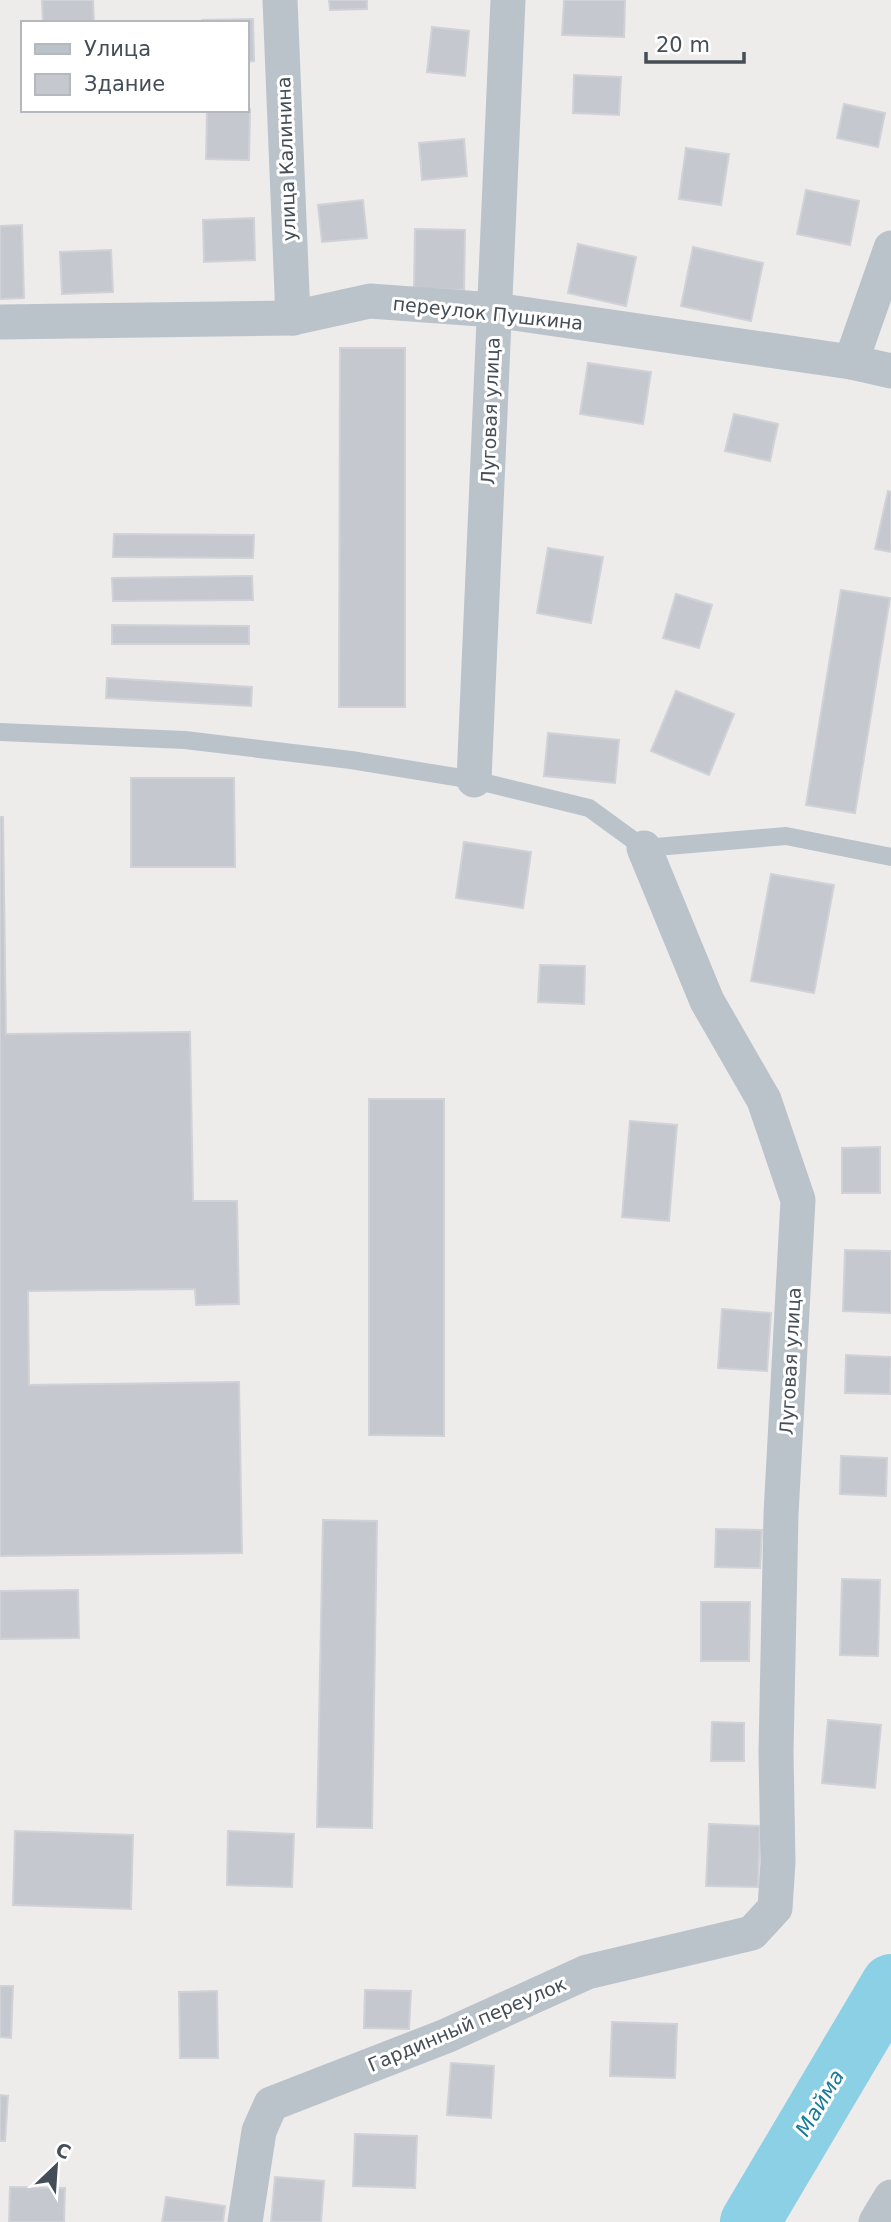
<svg xmlns="http://www.w3.org/2000/svg" width="891" height="2222" viewBox="0 0 891 2222" font-family="'DejaVu Sans',sans-serif">
<style>
.lines{fill:none;stroke-linecap:round;stroke-linejoin:round}
.river{stroke:#8bd0e4;stroke-width:60}
.building{fill:#c5c8ce;stroke:#d0d2d7;stroke-width:2}
.service{stroke:#bac3ca;stroke-width:18}
.minor{stroke:#bac3ca;stroke-width:35}
.labels{text-anchor:middle;dominant-baseline:central;stroke-width:6;stroke-linejoin:round;paint-order:stroke}
.street-label{font-size:19px;fill:#454e57;stroke:#fff}
.water-label{font-size:21px;font-style:italic;fill:#167c9a;stroke:#fff}
</style>
<rect width="100%" height="100%" fill="#eeebeb"/>
<g class="lines">
<polyline class="river" points="750,2222 891,1984"/>
</g>
<g class="building">
<polygon points="42,0 93,0 94,23 43,23"/>
<polygon points="329,0 367,0 367,9 330,10"/>
<polygon points="564,0 625,0 624,37 562,35"/>
<polygon points="253,19 254,61 247,62 247,23 202,23 202,20"/>
<polygon points="432,27 469,31 465,76 427,72"/>
<polygon points="574,75 621,77 619,115 573,113"/>
<polygon points="844,104 885,113 878,147 837,138"/>
<polygon points="247,109 250,109 249,160 206,159 207,110"/>
<polygon points="464,139 467,176 422,180 419,143"/>
<polygon points="686,148 729,154 721,205 679,199"/>
<polygon points="806,190 859,201 850,245 797,234"/>
<polygon points="363,200 367,238 322,242 318,205"/>
<polygon points="254,218 255,260 204,262 203,220"/>
<polygon points="22,225 24,298 0,299 0,226"/>
<polygon points="415,229 465,230 464,290 414,289"/>
<polygon points="578,244 636,257 626,306 568,293"/>
<polygon points="693,247 763,263 751,321 681,306"/>
<polygon points="111,250 113,292 62,294 60,252"/>
<polygon points="340,348 405,348 405,707 339,707"/>
<polygon points="588,363 651,372 643,424 580,414"/>
<polygon points="734,414 778,424 770,461 725,451"/>
<polygon points="888,491 891,492 891,552 875,549"/>
<polygon points="114,534 254,535 253,558 113,557"/>
<polygon points="548,548 603,557 591,623 537,613"/>
<polygon points="252,576 253,600 113,601 112,578"/>
<polygon points="841,590 890,598 855,813 806,805"/>
<polygon points="676,594 712,605 699,648 663,638"/>
<polygon points="112,625 249,626 249,644 112,644"/>
<polygon points="107,678 252,687 251,706 106,698"/>
<polygon points="676,691 734,714 709,775 651,751"/>
<polygon points="548,733 619,740 615,783 544,776"/>
<polygon points="131,778 234,778 235,867 131,867"/>
<polygon points="0,817 3,817 6,1034 190,1032 193,1201 237,1201 239,1304 196,1305 195,1289 28,1291 29,1385 239,1382 242,1553 0,1556"/>
<polygon points="464,842 531,852 523,908 456,898"/>
<polygon points="771,874 834,885 814,993 751,981"/>
<polygon points="540,965 585,966 584,1004 538,1002"/>
<polygon points="369,1099 444,1099 444,1436 369,1435"/>
<polygon points="630,1121 677,1125 669,1221 622,1217"/>
<polygon points="880,1147 880,1193 842,1193 842,1148"/>
<polygon points="845,1250 891,1251 891,1313 843,1311"/>
<polygon points="722,1309 771,1313 767,1371 718,1368"/>
<polygon points="846,1355 891,1357 890,1394 845,1393"/>
<polygon points="841,1456 887,1458 886,1496 840,1494"/>
<polygon points="323,1520 377,1521 372,1828 317,1827"/>
<polygon points="716,1529 762,1530 760,1568 715,1567"/>
<polygon points="842,1579 880,1580 878,1656 840,1655"/>
<polygon points="78,1590 79,1638 0,1639 0,1591"/>
<polygon points="701,1602 750,1602 749,1661 701,1661"/>
<polygon points="828,1720 881,1725 875,1788 822,1783"/>
<polygon points="712,1722 744,1723 744,1761 711,1761"/>
<polygon points="709,1824 760,1826 758,1887 706,1886"/>
<polygon points="15,1831 133,1835 131,1909 13,1905"/>
<polygon points="228,1831 294,1834 292,1887 227,1885"/>
<polygon points="0,1986 13,1986 11,2038 0,2037"/>
<polygon points="365,1990 411,1991 409,2029 364,2028"/>
<polygon points="217,1991 218,2058 180,2058 179,1992"/>
<polygon points="612,2022 677,2024 675,2078 610,2076"/>
<polygon points="451,2063 494,2066 491,2118 447,2115"/>
<polygon points="0,2095 8,2096 5,2141 0,2141"/>
<polygon points="355,2134 417,2136 415,2188 353,2186"/>
<polygon points="275,2177 324,2181 321,2222 271,2222"/>
<polygon points="10,2187 65,2188 64,2222 9,2222"/>
<polygon points="166,2197 225,2206 223,2222 162,2222"/>
</g>
<g class="lines">
<polyline class="service" points="0,732 185,740 351,760 474,780 589,808 644,848 786,836 891,857"/>
<g class="minor">
<polyline points="280,0 293,318"/>
<polyline points="0,322 293,318 370,301 494,310 851,362 891,371"/>
<polyline points="851,362 891,248"/>
<polyline points="474,780 508,0"/>
<polyline points="245,2222 259,2131 271,2104 446,2036 587,1972 752,1933 775,1908 778,1862 776,1752 781,1514 798,1200 764,1100 707,1001 644,848"/>
<polyline points="876,2222 891,2197"/>
</g>
</g>
<g class="labels">
<g class="street-label">
<text transform="translate(286 159) rotate(-92)">улица Калинина</text>
<text transform="translate(488 313) rotate(6)">переулок Пушкина</text>
<text transform="translate(490 411) rotate(-88)">Луговая улица</text>
<text transform="translate(790 1361) rotate(-87)">Луговая улица</text>
<text transform="translate(467 2024) rotate(-23)">Гардинный переулок</text>
</g>
<g class="water-label">
<text transform="translate(820 2103) rotate(-59)">Майма</text>
</g>
</g>
<rect x="21" y="21" width="228" height="91" fill="#ffffff" stroke="#b5b8bc" stroke-width="2"/>
<rect x="35" y="44" width="35" height="10" fill="#bac3ca" stroke="#b5b8bc" stroke-width="2"/>
<text x="84" y="56" font-size="21" fill="#454e57">Улица</text>
<rect x="35" y="74" width="35" height="21" fill="#c5c8ce" stroke="#b5b8bc" stroke-width="2"/>
<text x="84" y="91" font-size="21" fill="#454e57">Здание</text>
<g transform="translate(56 2166) rotate(25)" stroke="#ffffff" stroke-width="5" paint-order="stroke">
<path d="M0-5L12 26L0 18L-12 26Z" fill="#454e57"/>
<text y="-10" font-size="19" font-weight="bold" text-anchor="middle" fill="#454e57">С</text>
</g>
<path d="M646 52v10h98v-10" fill="none" stroke="#454e57" stroke-width="3.5"/>
<text x="656" y="52" font-size="21" fill="#454e57" stroke="#ffffff" stroke-width="5" paint-order="stroke">20 m</text>
</svg>
